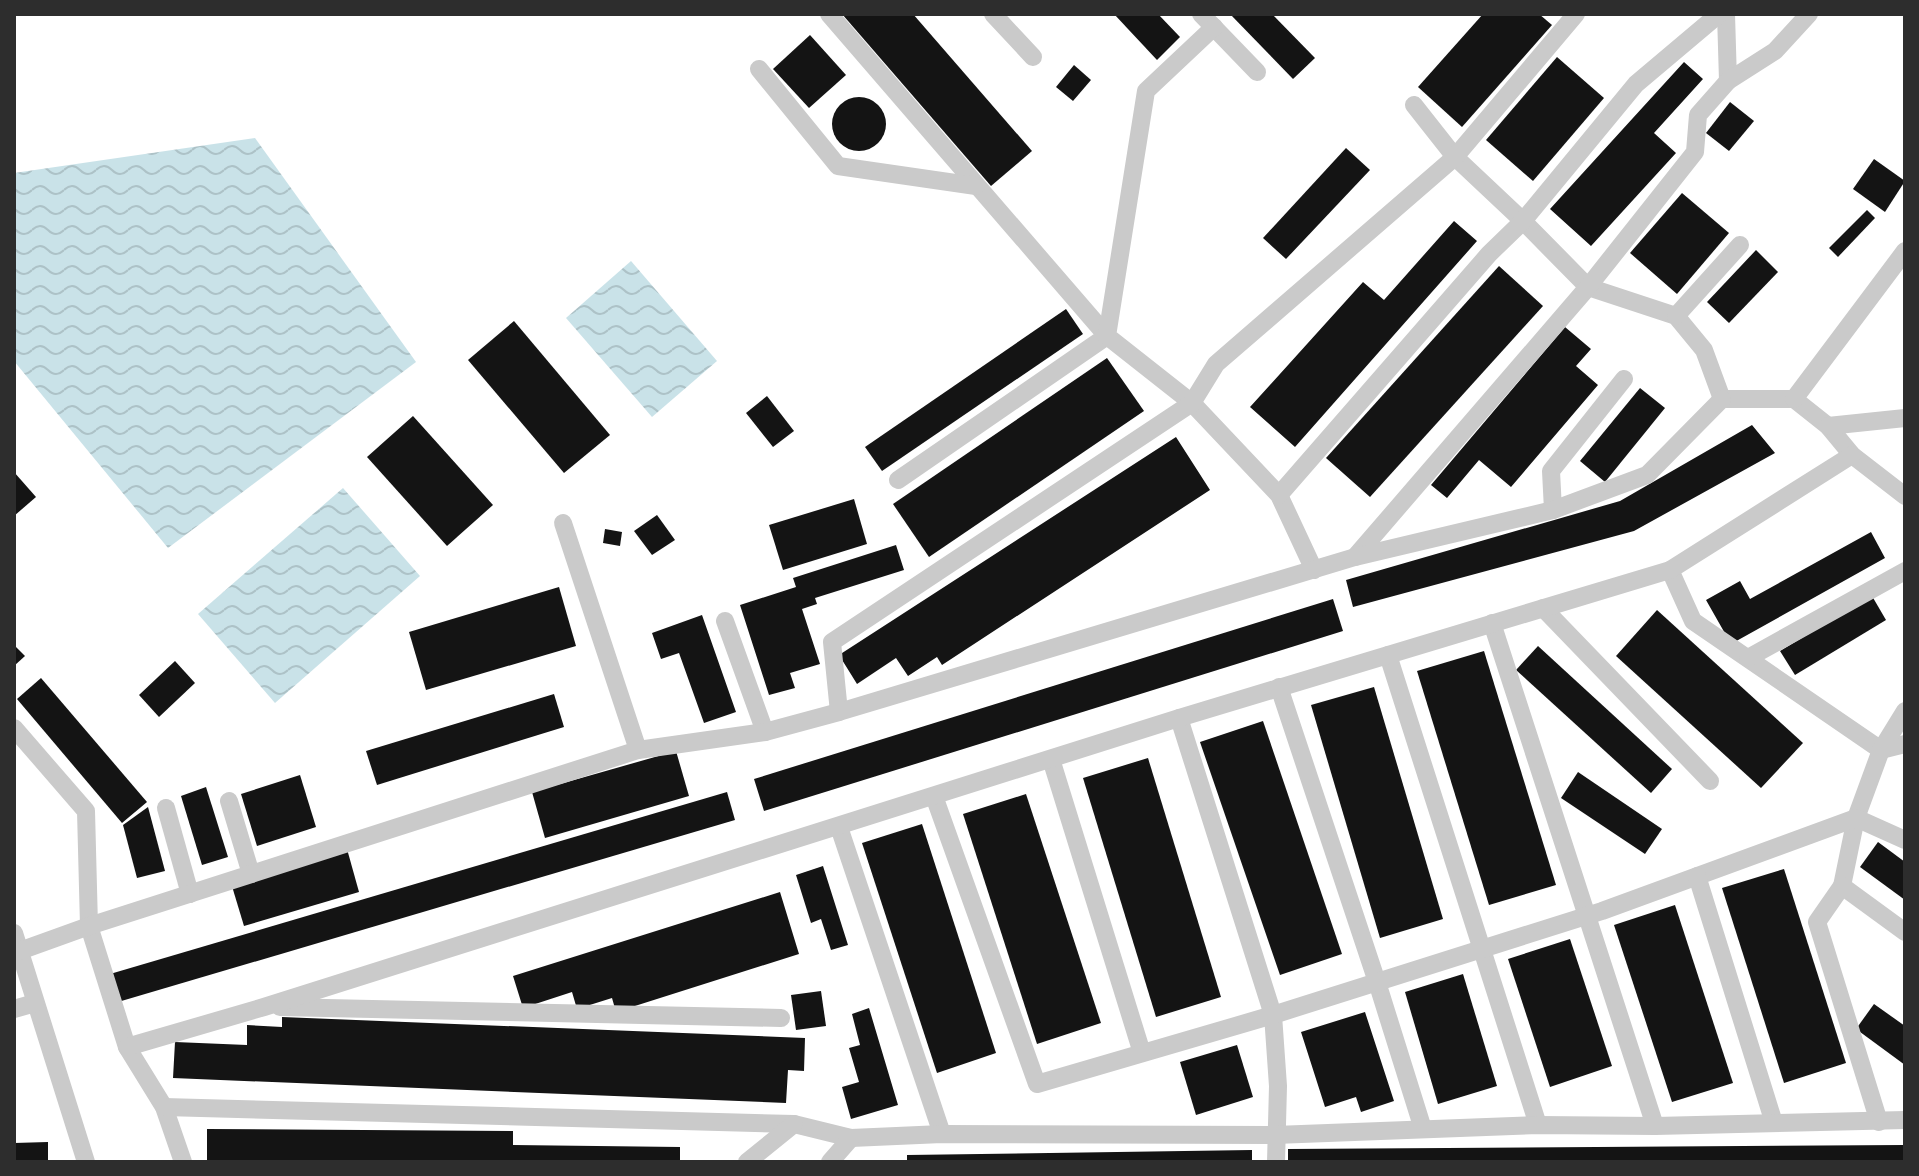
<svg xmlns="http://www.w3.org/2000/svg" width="1919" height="1176" viewBox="0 0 1919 1176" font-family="Montserrat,sans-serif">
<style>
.water{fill:url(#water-waves)}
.building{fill:#141414}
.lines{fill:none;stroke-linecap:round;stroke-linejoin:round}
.service{stroke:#cacaca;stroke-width:18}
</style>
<defs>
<pattern id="water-waves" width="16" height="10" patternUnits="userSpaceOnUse" patternTransform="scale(2)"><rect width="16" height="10" fill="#c9e2e8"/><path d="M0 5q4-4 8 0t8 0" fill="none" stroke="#adc2c7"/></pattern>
</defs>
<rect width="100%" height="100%" fill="#fff"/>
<g class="water">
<polygon points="255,138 416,362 168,548 14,361 14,173"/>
<polygon points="631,261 717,361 652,417 566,318"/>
<polygon points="343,488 420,576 275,703 198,614"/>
</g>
<g class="building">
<polygon points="842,14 913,14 1032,151 991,186"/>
<polygon points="1114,14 1158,14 1180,37 1157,60"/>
<polygon points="1230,14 1272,14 1315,58 1293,79"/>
<polygon points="1483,14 1539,14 1552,25 1462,127 1418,87"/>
<polygon points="810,35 846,75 809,108 773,69"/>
<polygon points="1557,57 1604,98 1533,181 1486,140"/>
<polygon points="1684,62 1703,79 1654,133 1676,153 1591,246 1550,209"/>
<polygon points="1074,65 1091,80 1073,101 1056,87"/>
<circle cx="859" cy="124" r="27"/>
<polygon points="1730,102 1754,121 1729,151 1706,133"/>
<polygon points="1346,148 1370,170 1286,259 1263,238"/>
<polygon points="1874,159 1905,181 1885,212 1853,189"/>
<polygon points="1682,193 1729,233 1677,294 1630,253"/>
<polygon points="1867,210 1875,218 1838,257 1829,248"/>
<polygon points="1454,221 1477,241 1295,447 1250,407 1363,282 1384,300"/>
<polygon points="1756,250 1778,272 1729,323 1707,302"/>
<polygon points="1499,266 1543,306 1370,497 1326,458"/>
<polygon points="1066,309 1083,334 882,471 865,447"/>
<polygon points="514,321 610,435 564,473 468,360"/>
<polygon points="1565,327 1591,349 1576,366 1598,385 1511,487 1479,460 1447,498 1431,485"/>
<polygon points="1107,358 1144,411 929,557 893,504"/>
<polygon points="1640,388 1665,408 1605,482 1580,461"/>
<polygon points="767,396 794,431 773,447 746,413"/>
<polygon points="413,416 493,505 447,546 367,457"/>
<polygon points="1752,425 1775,453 1634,531 1353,607 1346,580 1620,501"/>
<polygon points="1176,437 1210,490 942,665 937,657 908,676 896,658 857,684 839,655"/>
<polygon points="14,472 36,497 14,516"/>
<polygon points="854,499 867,544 783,570 769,525"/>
<polygon points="657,515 675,540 652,555 634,531"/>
<polygon points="605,529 622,532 620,546 603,543"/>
<polygon points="1871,532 1885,558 1731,644 1706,600 1740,581 1750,599"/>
<polygon points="896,545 904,570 815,598 817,604 802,609 820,664 790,673 795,688 769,695 740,605 796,587 793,578"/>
<polygon points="559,587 576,646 426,690 409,632"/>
<polygon points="1872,596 1886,620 1795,675 1780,651"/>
<polygon points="1333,599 1343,631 764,811 754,779"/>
<polygon points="1657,610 1803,743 1761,788 1616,656"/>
<polygon points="702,615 736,712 704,723 679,653 661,659 652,633"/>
<polygon points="14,645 25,656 14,666"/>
<polygon points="1538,646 1672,769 1651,793 1516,670"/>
<polygon points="1484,651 1556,885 1489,905 1417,671"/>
<polygon points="175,661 195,683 159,717 139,695"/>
<polygon points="41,678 147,802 122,823 17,699"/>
<polygon points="1374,687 1443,919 1380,938 1311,705"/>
<polygon points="554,694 564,727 377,785 366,751"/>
<polygon points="1263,721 1342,954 1280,975 1200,742"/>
<polygon points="676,751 689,796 545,838 532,792"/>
<polygon points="1148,758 1221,997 1156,1017 1083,778"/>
<polygon points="1578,772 1662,829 1645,854 1561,798"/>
<polygon points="300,775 316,827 257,846 241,794"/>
<polygon points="206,787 228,857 202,865 181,796"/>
<polygon points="727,792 735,820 118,1002 110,974"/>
<polygon points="1026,794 1101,1023 1037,1044 963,814"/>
<polygon points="148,807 165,871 137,878 123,825"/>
<polygon points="922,824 996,1053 937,1073 862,843"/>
<polygon points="1878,842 1905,862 1905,900 1860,867"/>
<polygon points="347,849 359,892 244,926 231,883"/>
<polygon points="823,866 848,945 831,950 821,919 811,923 796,875"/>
<polygon points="1784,869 1846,1063 1784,1083 1722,888"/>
<polygon points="780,892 799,954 616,1012 612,998 577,1009 572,992 523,1008 513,976"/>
<polygon points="1675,905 1733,1083 1672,1102 1614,925"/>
<polygon points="1570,939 1612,1066 1550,1087 1508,959"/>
<polygon points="1463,974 1497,1086 1438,1104 1405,992"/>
<polygon points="821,991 826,1026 796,1030 791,995"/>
<polygon points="1874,1004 1905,1026 1905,1065 1856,1029"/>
<polygon points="869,1008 898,1105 851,1119 842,1087 859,1082 849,1048 860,1045 852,1014"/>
<polygon points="1365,1012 1394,1101 1361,1112 1356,1097 1325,1107 1301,1032"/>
<polygon points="282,1017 805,1038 804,1071 788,1070 786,1103 173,1078 175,1042 247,1045 247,1025 282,1027"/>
<polygon points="1237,1045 1253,1097 1196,1115 1180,1062"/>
<polygon points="207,1129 513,1131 513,1145 680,1147 680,1162 207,1162"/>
<polygon points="48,1142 48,1162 14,1162 14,1143"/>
<polygon points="1905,1145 1905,1162 1288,1162 1288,1149"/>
<polygon points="1252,1150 1252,1162 907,1162 907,1155"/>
</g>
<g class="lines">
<g class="service">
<polyline points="829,14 1107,336 898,480"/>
<polyline points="993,14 1033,57"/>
<polyline points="1201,14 1257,72"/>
<polyline points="1726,14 1728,81"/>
<polyline points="1214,27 1146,91 1107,336 1192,403 1279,495 1314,570"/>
<polyline points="759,69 838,166 976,186"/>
<polyline points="1414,105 1455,157 1523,221 1588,287 1676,316 1704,350 1722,399 1794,399 1828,426 1852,455 1905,496"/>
<polyline points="1676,316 1740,245"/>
<polyline points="1794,399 1905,251"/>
<polyline points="1828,426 1905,418"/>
<polyline points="1279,495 1489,254 1523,221 1636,84 1719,14"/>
<polyline points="1553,510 1551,471 1624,379"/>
<polyline points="563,523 638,750"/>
<polyline points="1355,557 1588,287 1695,152 1698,115 1728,81 1775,51 1809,14"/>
<polyline points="1670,570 1693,621 1881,750 1905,744"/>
<polyline points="1543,608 1710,781"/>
<polyline points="725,621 765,732"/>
<polyline points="1492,623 1655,1126"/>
<polyline points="1388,655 1538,1125"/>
<polyline points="1748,658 1905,571"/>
<polyline points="1279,687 1377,982 1423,1129"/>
<polyline points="1905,711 1881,750 1856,818 1842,886 1905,932"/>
<polyline points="839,712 832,642 1192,403 1216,364 1455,157 1576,14"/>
<polyline points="1179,718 1273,1015 1278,1086 1276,1162"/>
<polyline points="14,728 86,811 89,926 127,1047 164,1107 183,1162"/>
<polyline points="1051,759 1142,1053"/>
<polyline points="934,796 1037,1084 1273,1015 1602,911 1856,818 1905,840"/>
<polyline points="229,801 251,874"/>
<polyline points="166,808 190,894"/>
<polyline points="839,827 942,1134"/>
<polyline points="1697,876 1774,1123"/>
<polyline points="1842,886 1817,922 1879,1122"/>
<polyline points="14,933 86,1162"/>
<polyline points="14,953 89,926 638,750 765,732 839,712 1355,557 1553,510 1647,475 1722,399"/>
<polyline points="280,1007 781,1018"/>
<polyline points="14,1009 35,1003"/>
<polyline points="127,1047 264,1007 1179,718 1670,570 1852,455"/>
<polyline points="164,1107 794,1124 851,1138 942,1134 1275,1135 1538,1125 1655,1126 1905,1120"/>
<polyline points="747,1162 794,1124"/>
<polyline points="830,1162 851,1138"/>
</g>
</g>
<rect width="1919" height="1176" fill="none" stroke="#2d2d2d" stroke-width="32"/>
</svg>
